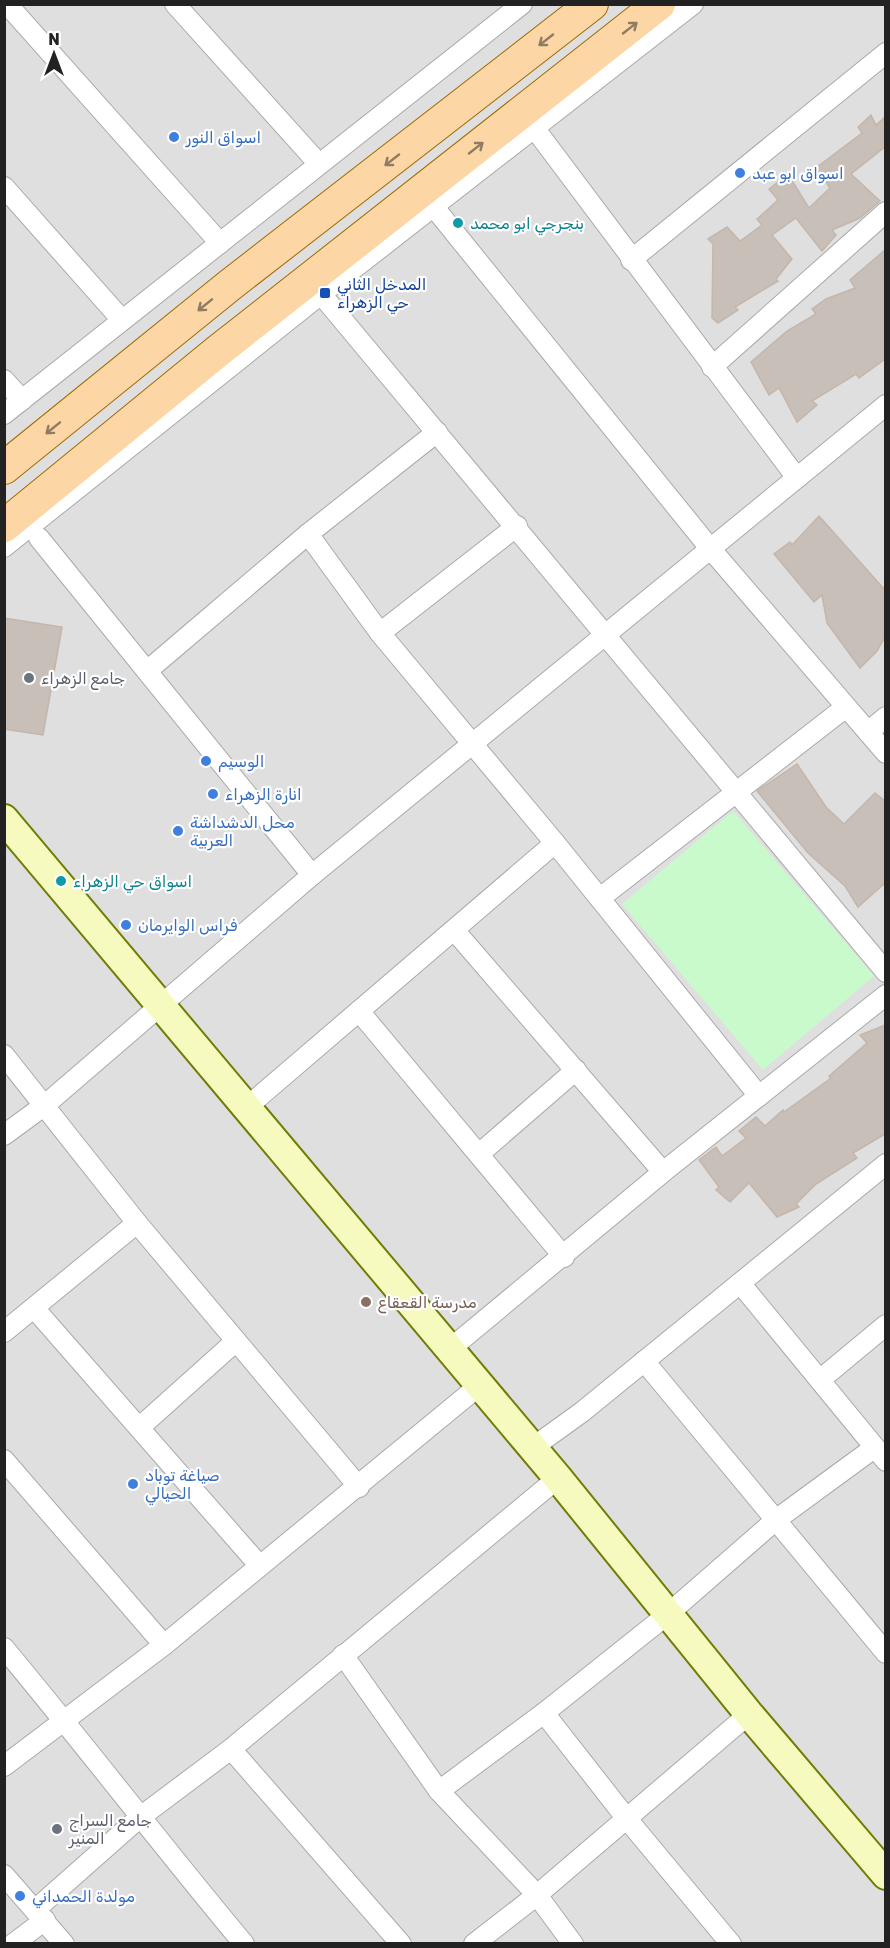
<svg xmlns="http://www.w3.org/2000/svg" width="890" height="1948" viewBox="0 0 890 1948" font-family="Rubik,Vazirmatn,sans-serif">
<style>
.residential{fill:#e0dfdf}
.park{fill:#c8facc}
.building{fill:#c7bfb8;stroke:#c4b6ab;stroke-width:1.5}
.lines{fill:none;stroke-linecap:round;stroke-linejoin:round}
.street-casing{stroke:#a9a9a9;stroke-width:22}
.secondary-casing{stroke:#707d05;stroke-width:32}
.primary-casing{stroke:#a06b00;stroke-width:34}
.street{stroke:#fff;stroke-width:20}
.secondary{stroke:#f7fabf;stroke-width:28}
.primary{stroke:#fcd6a4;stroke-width:32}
.oneway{stroke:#8f7c63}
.shop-dot{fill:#3f7fe0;stroke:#fff;stroke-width:2}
.culture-dot{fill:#0f9aa8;stroke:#fff;stroke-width:2}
.transit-dot{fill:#1a4fb4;stroke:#fff;stroke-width:2}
.worship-dot{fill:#6b7280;stroke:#fff;stroke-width:2}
.education-dot{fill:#8d6e63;stroke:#fff;stroke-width:2}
.labels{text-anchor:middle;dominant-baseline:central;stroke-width:4.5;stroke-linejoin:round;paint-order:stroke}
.shop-label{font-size:16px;fill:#366cbe;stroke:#fff;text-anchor:start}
.culture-label{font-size:16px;fill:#0d838f;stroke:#fff;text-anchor:start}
.transit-label{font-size:16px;fill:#164399;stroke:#fff;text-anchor:start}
.worship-label{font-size:16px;fill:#5b616d;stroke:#fff;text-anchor:start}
.education-label{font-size:16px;fill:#785e54;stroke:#fff;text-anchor:start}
</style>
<rect width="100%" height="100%" fill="#f2efe9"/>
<rect class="residential" x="5" y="5" width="880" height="1938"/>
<polygon class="park" points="733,811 874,976 763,1070 622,904"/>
<g class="building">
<polygon points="871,115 876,125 885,117 885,147 851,174 880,201 860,218 832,230 836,235 822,251 796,218 772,235 792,259 776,279 778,281 735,307 738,310 718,323 712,318 713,244 708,239 727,227 740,241 762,225 757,219 778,200 769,189 788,174 809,208 830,188 816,168 862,133 858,127"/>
<polygon points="885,250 885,359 859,378 856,374 812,401 817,405 797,422 779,388 769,395 751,362 787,331 816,314 812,309 826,299 855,288 850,280"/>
<polygon points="819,516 885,590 885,637 877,651 860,668 827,623 822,595 814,602 774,554 790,542 792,545"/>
<polygon points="4,618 62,627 43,735 4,729"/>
<polygon points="797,764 826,807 844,824 875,793 885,801 885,883 858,907 845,886 808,853 757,791"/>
<polygon points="885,1025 885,1134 853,1153 857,1158 816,1184 796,1204 799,1207 777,1217 749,1183 730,1202 716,1190 719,1187 699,1160 716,1147 722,1156 746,1138 739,1131 756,1117 765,1126 783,1110 784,1112 831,1078 829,1076 867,1043 860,1035"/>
</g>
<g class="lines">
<g class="street-casing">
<g id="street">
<polyline points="7,4 220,243"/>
<polyline points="175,4 319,164"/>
<polyline points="535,129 797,478"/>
<polyline points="4,187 122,320"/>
<polyline points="433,206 709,547 886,753"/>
<polyline points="631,260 886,53"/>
<polyline points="321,294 886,972"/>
<polyline points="712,367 886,212"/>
<polyline points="4,380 22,400"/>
<polyline points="4,414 522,4"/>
<polyline points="308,534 380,633 555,843 759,1096"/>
<polyline points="39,538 312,875"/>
<polyline points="4,547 321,294 693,4"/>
<polyline points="380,633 517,526"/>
<polyline points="147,671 308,534 437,432"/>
<polyline points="868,732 886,717"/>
<polyline points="600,898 846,707"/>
<polyline points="454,930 663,1172"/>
<polyline points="359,1011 564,1257"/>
<polyline points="4,1055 137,1223 359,1487"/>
<polyline points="247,1107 555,843"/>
<polyline points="4,1135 45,1105 312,875 886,405"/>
<polyline points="479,1154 576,1070"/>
<polyline points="740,1283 886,1461"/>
<polyline points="34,1308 259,1565"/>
<polyline points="4,1332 137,1223"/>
<polyline points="450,1349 663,1172 886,995"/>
<polyline points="644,1361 886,1653"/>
<polyline points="821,1379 886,1325"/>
<polyline points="140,1427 236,1341"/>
<polyline points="532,1448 582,1412 886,1164"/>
<polyline points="4,1460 164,1645"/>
<path d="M 4,1648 C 85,1745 162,1846 244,1944"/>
<polyline points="343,1655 439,1791 537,1895 573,1944"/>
<polyline points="544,1713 627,1819 731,1944"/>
<polyline points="231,1749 401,1944"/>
<polyline points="4,1766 164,1645 480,1385"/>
<polyline points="439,1791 544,1713 668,1614 777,1519 874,1448"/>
<polyline points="4,1875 64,1944"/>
<polyline points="36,1909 139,1818 231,1749 558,1478"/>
<polyline points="13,1944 45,1920"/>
<polyline points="474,1944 537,1895 749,1714"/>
</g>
</g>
<g class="secondary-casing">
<polyline id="secondary" points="4,819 558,1478 749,1714 886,1875"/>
</g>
<g class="primary-casing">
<g id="primary">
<polyline points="4,468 230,285 592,4"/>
<polyline points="4,526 218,351 659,4"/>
</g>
</g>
<use href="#street" class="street"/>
<use href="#secondary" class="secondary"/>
<use href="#primary" class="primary"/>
</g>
<defs><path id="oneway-shaft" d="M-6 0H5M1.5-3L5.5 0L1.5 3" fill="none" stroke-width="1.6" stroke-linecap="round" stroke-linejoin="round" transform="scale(1.5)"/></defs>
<g class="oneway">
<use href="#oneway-shaft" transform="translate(630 28) rotate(-38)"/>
<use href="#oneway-shaft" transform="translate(546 40) rotate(142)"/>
<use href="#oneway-shaft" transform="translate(476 148) rotate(-38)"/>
<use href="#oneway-shaft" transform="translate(392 160) rotate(142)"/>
<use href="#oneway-shaft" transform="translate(205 305) rotate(141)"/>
<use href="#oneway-shaft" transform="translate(53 428) rotate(141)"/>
</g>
<g class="shop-dot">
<circle cx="174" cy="137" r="6"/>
<circle cx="740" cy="173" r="6"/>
<circle cx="206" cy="761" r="6"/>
<circle cx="213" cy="794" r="6"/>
<circle cx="178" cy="831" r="6"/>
<circle cx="126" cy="925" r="6"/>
<circle cx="133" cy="1484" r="6"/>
<circle cx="20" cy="1896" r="6"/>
</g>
<g class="culture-dot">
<circle cx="458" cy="223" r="6"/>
<circle cx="61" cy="881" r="6"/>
</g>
<rect class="transit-dot" x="319" y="287" width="12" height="12" rx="3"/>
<g class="worship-dot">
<circle cx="29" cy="678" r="6"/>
<circle cx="57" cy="1829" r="6"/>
</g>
<circle class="education-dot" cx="366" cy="1302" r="6"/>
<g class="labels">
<g class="shop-label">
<text x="186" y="137">اسواق النور</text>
<text x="752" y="173">اسواق ابو عبد</text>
<text x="218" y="761">الوسيم</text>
<text x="225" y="794">انارة الزهراء</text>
<text x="190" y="822">محل الدشداشة<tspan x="190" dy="18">العربية</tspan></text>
<text x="138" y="925">فراس الوايرمان</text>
<text x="145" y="1475">صياغة توباد<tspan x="145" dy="18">الحيالي</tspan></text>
<text x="32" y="1896">مولدة الحمداني</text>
</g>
<g class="culture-label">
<text x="470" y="223">بنجرجي ابو محمد</text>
<text x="73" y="881">اسواق حي الزهراء</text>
</g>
<g class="transit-label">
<text x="337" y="284">المدخل الثاني<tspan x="337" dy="18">حي الزهراء</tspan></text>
</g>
<g class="worship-label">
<text x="41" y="678">جامع الزهراء</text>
<text x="69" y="1820">جامع السراج<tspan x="69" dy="18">المنير</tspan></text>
</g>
<g class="education-label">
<text x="378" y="1302">مدرسة القعقاع</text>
</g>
</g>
<rect width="890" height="1948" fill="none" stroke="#222222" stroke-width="12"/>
<g transform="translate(54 54)" stroke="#ffffff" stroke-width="4.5" paint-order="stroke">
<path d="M0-4.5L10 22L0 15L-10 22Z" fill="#222222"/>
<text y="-9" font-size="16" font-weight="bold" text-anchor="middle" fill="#222222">N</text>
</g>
</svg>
